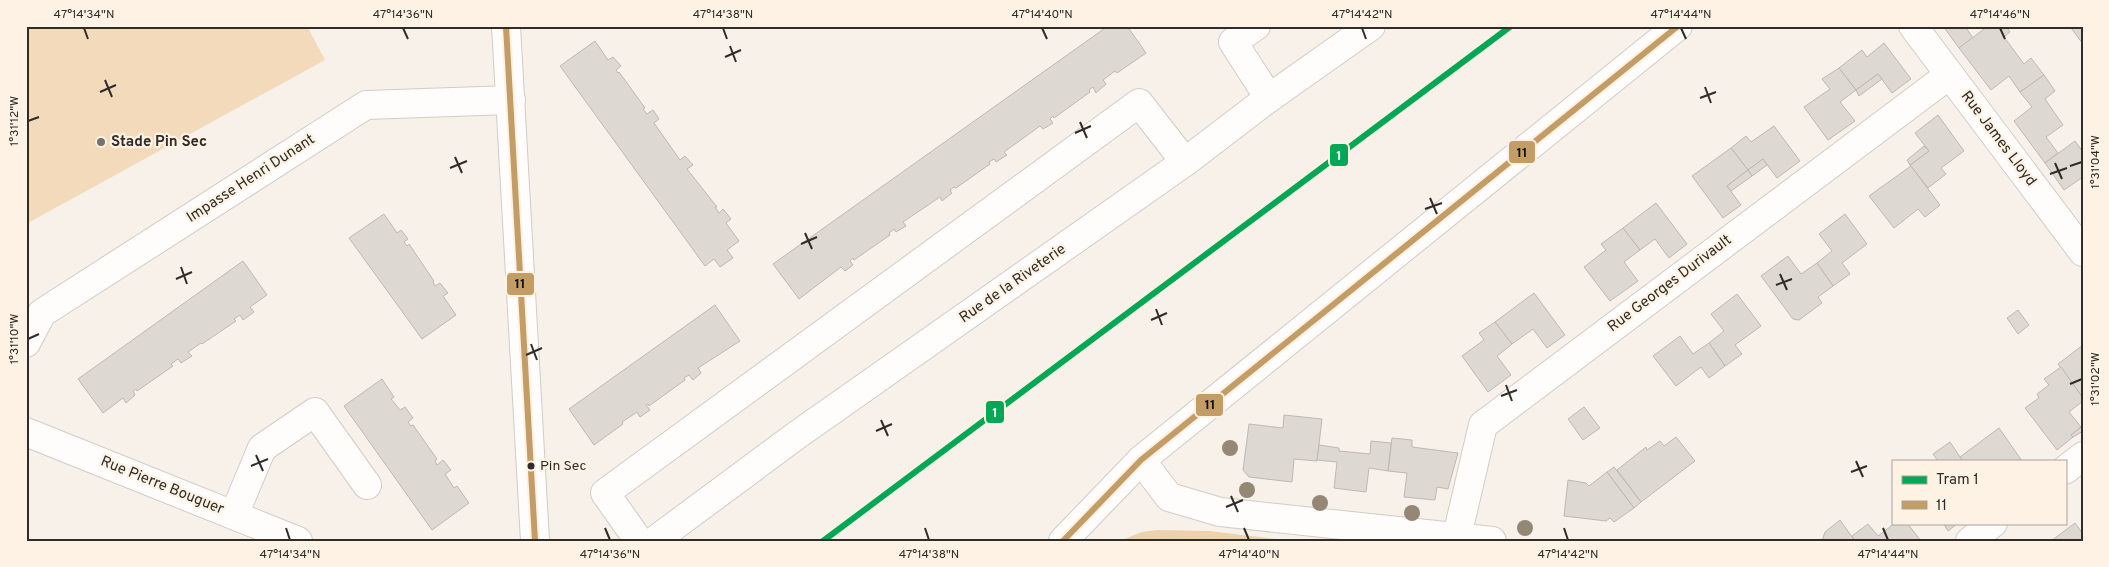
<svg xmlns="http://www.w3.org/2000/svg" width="2109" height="567" viewBox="0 0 2109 567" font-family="Overpass,sans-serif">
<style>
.green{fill:#f2daba}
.forest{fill:#edd2ac}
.building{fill:#ddd8d2;stroke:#bdb8b2}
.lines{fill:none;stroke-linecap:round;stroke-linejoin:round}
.minor-casing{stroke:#d1ccc6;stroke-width:30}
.minor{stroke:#fefdfc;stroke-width:28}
.bus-1-casing{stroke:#fdf2e4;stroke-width:10}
.bus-1{stroke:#c39d65;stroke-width:6}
.tram-1-casing{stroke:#fdf2e4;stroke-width:10}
.tram-1{stroke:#00a754;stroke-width:6}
.tree{fill:#948774}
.ticks{fill:none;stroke:#302c27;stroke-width:2}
.poi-dot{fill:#76716b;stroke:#fdf2e4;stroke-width:2}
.bus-dot{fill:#302c27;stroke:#fdf2e4;stroke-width:2}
.labels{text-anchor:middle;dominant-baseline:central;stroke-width:4.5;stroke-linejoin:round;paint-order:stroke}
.bus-label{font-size:14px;fill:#302c27;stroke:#fdf2e4;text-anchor:start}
.street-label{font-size:15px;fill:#302c27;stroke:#fdf2e4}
.poi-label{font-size:15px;font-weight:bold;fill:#302c27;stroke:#fdf2e4;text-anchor:start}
.line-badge{stroke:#fdf2e4;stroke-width:2}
.badge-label{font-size:14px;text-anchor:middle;font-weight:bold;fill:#fff}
.pale-badge-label{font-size:14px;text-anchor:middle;font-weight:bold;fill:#111}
.neatline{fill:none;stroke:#302c27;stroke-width:2}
.ticks-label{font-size:12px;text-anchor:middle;fill:#302c27}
</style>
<rect width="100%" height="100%" fill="#f7f1ea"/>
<polygon class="green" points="26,26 307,26 325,60 26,224"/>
<polygon class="forest" points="1157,530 1209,531 1294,541 1119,541 1142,532"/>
<g class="building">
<polygon points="1108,26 1127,26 1146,53 1117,73 1115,71 1103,80 1106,84 1096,93 1093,87 1089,90 1090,92 1054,118 1053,116 1050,119 1053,123 1043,129 1040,126 1004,152 1007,155 996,162 994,159 989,162 990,164 956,188 954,187 950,190 952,193 942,201 940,197 903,222 906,226 896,232 894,229 889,233 890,235 854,260 853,258 850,261 853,265 845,271 841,267 799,299 773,264"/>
<polygon points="1943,26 1965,26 1973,38 1959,48"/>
<polygon points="1988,26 2006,26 2010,32 2004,37 2024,64 2031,58 2044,75 2020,92 2009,76 1991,90 1959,48"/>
<polygon points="2074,26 2083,26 2083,44 2071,28"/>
<polygon points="595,41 608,60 613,57 621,66 616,70 618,73 619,72 645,108 643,109 647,114 653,110 659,119 654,123 680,160 685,156 693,165 687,169 717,207 715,207 719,213 723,209 731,219 726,223 739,241 727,250 733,258 720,267 714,259 705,266 560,66"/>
<polygon points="1884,43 1911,79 1892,93 1878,74 1856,90 1839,68 1862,50 1867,57"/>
<polygon points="1839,68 1856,90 1840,102 1855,121 1828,140 1804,107 1830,89 1822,79"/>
<polygon points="1878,74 1882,79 1859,96 1856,90"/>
<polygon points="2044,75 2055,91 2045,99 2063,125 2046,137 2058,153 2045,163 2014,121 2032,107 2020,92"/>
<polygon points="1938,115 1964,151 1941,168 1946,174 1928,188 1910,165 1929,151 1915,133"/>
<polygon points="1774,126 1800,161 1777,178 1763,159 1748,170 1731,148 1746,136 1751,142"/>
<polygon points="2075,141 2083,152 2083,177 2064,190 2045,163"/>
<polygon points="1924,146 1929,151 1910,165 1907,160"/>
<polygon points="1731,148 1748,170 1727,186 1741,205 1723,218 1692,176"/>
<polygon points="1763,159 1767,165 1752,176 1748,170"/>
<polygon points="1911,166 1940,205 1925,217 1918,209 1894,228 1869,196"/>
<polygon points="1748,170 1752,176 1731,191 1727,186"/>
<polygon points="1656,203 1687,244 1669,258 1655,239 1640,250 1623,228"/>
<polygon points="384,214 397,233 401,230 408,239 404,242 407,246 409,244 434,281 433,282 435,286 440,283 448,293 443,296 456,315 422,339 349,238"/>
<polygon points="1845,214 1867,244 1842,263 1850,274 1833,286 1817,263 1832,251 1819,234"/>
<polygon points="1623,228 1640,250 1624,262 1638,281 1610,301 1584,267 1606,250 1601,244"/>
<polygon points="1788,256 1801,274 1817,263 1833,286 1818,297 1822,303 1799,320 1793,319 1761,276"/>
<polygon points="243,261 267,295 250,307 254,312 243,320 240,315 234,319 236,321 202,344 201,343 188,352 192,356 181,363 178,359 171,364 173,366 137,391 136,389 133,391 135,395 126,403 123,398 103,413 78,379"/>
<polygon points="1534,293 1565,335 1547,348 1533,329 1512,344 1495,322"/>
<polygon points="1737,294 1761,326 1735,345 1742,354 1725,366 1709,343 1724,331 1711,314"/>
<polygon points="715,305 740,341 698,368 701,373 693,380 689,375 684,378 685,380 649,406 648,404 646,405 650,410 640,417 637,412 622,422 623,424 594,445 569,409"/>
<polygon points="2018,310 2029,325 2018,334 2007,318"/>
<polygon points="1495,322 1512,344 1497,356 1511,375 1488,392 1462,356 1484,340 1479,333"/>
<polygon points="1680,336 1693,354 1709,343 1725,366 1709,378 1701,367 1676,386 1653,356"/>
<polygon points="2083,345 2083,398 2058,364"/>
<polygon points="2061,367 2083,398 2083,401 2069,412 2081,427 2071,435 2073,437 2057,450 2025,408 2039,398 2037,394 2049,385 2044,379"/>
<polygon points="382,379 394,397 391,399 400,410 405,407 413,418 408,422 411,426 413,425 437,459 435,461 437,465 443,460 451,470 445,474 454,488 457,486 469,503 432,530 344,406"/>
<polygon points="1584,407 1600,428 1583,440 1568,419"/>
<polygon points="1284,415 1322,419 1317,461 1294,459 1292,482 1249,477 1243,470 1249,424 1283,428"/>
<polygon points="2081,427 2083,431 2073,437 2071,435"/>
<polygon points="1999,428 2022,461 1963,461 1960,457"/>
<polygon points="1676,437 1695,461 1641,502 1617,470 1646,447 1647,450 1660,441 1664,446"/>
<polygon points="1392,438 1412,440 1412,447 1458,453 1448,489 1437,487 1435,500 1404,497 1407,473 1388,471"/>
<polygon points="1371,441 1391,443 1388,471 1369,468 1366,492 1334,488 1337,462 1317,460 1319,445 1339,448 1339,451 1370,454"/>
<polygon points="1950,442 1960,457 1963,461 1938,461 1933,454"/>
<polygon points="1614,467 1641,502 1634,508 1607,472"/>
<polygon points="1607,472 1634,508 1614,522 1610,518 1606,521 1564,516 1568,480 1586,483 1589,486"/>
<polygon points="1840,520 1855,541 1822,541 1825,532"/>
<polygon points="1895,523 1907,523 1921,541 1855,541 1852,536 1868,524 1878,536"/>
<polygon points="1943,523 1958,523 1948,531"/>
<polygon points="2075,523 2083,534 2083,541 2051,541"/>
</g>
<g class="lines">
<g class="minor-casing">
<g id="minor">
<polyline points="506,26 535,541"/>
<polyline points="1256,26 1233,42 1269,98"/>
<polyline points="1913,26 2083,252"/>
<polyline points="26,343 42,313 366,105 511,100"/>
<polyline points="26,432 298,541"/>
<polyline points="1141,460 1169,497 1220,512 1492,541"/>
<polyline points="2065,470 2083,456"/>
<polyline points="234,515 262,448 315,412 367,485"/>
<polyline points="1457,536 1483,425 1949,75"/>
<polyline points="639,541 605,493 1139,103 1185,162"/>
<polyline points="654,541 797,435 1185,162 1269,98 1371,26"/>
<polyline points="1063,541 1141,460 1678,26"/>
<polyline points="1970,541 1993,523"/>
</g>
</g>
<use href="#minor" class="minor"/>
<g class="bus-1-casing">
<g id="bus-1">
<polyline points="506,26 535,541"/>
<polyline points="1063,541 1141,460 1678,26"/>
</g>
</g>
<use href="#bus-1" class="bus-1"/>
<g class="tram-1-casing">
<polyline id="tram-1" points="823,541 1511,26"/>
</g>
<use href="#tram-1" class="tram-1"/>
</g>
<g class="tree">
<circle cx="1230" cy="448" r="8"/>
<circle cx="1247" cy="490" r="8"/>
<circle cx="1320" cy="503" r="8"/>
<circle cx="1412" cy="513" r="8"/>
<circle cx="1525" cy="528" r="8"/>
</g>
<path class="ticks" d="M 84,28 L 88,39M 403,28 L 408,39M 723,28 L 727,39M 1042,28 L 1047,39M 1362,28 L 1366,39M 1681,28 L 1686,39M 2000,28 L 2005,39M 730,46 L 736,62M 725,57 L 741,50M 105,80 L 112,97M 1705,87 L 1711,103M 100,92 L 116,85M 1700,98 L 1716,92M 28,121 L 39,117M 1080,122 L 1087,138M 1075,133 L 1091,126M 455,157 L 462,173M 2055,163 L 2062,179M 2070,166 L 2082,162M 450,168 L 467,161M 2050,174 L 2067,168M 1430,198 L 1437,214M 1425,209 L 1442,203M 805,233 L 812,249M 801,244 L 817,237M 181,267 L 187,284M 1780,274 L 1787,290M 176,279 L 192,272M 1776,285 L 1792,279M 1156,309 L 1162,325M 1151,320 L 1167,313M 28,339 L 39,334M 531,344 L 537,360M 526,355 L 542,348M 2070,384 L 2082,379M 1506,385 L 1512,401M 1501,396 L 1517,390M 881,420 L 888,436M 876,431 L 892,424M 256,455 L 263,471M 1856,461 L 1863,477M 251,466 L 268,459M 1851,472 L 1867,466M 1231,496 L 1238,512M 1226,507 L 1243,500M 286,528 L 290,540M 605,528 L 610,540M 925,528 L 929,540M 1244,528 L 1249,540M 1564,528 L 1568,540M 1883,528 L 1888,540"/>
<circle class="poi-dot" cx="101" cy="142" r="5"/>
<circle class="bus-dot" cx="531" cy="466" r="4.5"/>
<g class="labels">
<g class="bus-label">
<text x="540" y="466">Pin Sec</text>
</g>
<g class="street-label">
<text transform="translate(1998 139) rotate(53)">Rue James Lloyd</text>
<text transform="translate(251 179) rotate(-33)">Impasse Henri Dunant</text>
<text transform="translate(1013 284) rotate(-35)">Rue de la Riveterie</text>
<text transform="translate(1670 284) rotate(-37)">Rue Georges Durivault</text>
<text transform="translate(162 486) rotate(22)">Rue Pierre Bouguer</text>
</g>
<g class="poi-label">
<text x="111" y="142">Stade Pin Sec</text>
</g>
</g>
<g class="line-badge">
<rect x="1508" y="140" width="28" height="24" rx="5" fill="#c39d65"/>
<rect x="1329" y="143" width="20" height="24" rx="5" fill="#00a754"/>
<rect x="506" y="272" width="29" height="24" rx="5" fill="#c39d65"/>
<rect x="1195" y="393" width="29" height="24" rx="5" fill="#c39d65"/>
<rect x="985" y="400" width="20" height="24" rx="5" fill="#00a754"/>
</g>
<g class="badge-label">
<text x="1339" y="160">1</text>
<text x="995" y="417">1</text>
</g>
<g class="pale-badge-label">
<text x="1522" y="157">11</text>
<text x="520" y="288">11</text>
<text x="1210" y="409">11</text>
</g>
<rect width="2109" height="567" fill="none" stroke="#fdf2e4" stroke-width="55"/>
<rect x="1892" y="460" width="175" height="65" fill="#fdf2e4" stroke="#aba398"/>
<rect x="1902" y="476" width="25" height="8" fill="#00a754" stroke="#aba398"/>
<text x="1936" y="484" font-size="15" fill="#302c27">Tram 1</text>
<rect x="1902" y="501" width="25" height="8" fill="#c39d65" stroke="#aba398"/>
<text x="1936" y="510" font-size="15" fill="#302c27">11</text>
<rect x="28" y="28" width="2054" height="512" class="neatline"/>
<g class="ticks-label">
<text x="84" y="18">47°14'34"N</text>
<text x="403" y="18">47°14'36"N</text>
<text x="723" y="18">47°14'38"N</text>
<text x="1042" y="18">47°14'40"N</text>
<text x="1362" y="18">47°14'42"N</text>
<text x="1681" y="18">47°14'44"N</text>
<text x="2000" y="18">47°14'46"N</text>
<text transform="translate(14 121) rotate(-90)" y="4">1°31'12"W</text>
<text transform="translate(2095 162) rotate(-90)" y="4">1°31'04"W</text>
<text transform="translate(14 339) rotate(-90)" y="4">1°31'10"W</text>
<text transform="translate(2095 379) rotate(-90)" y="4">1°31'02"W</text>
<text x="290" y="558">47°14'34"N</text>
<text x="610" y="558">47°14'36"N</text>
<text x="929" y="558">47°14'38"N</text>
<text x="1249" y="558">47°14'40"N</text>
<text x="1568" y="558">47°14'42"N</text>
<text x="1888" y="558">47°14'44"N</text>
</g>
</svg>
